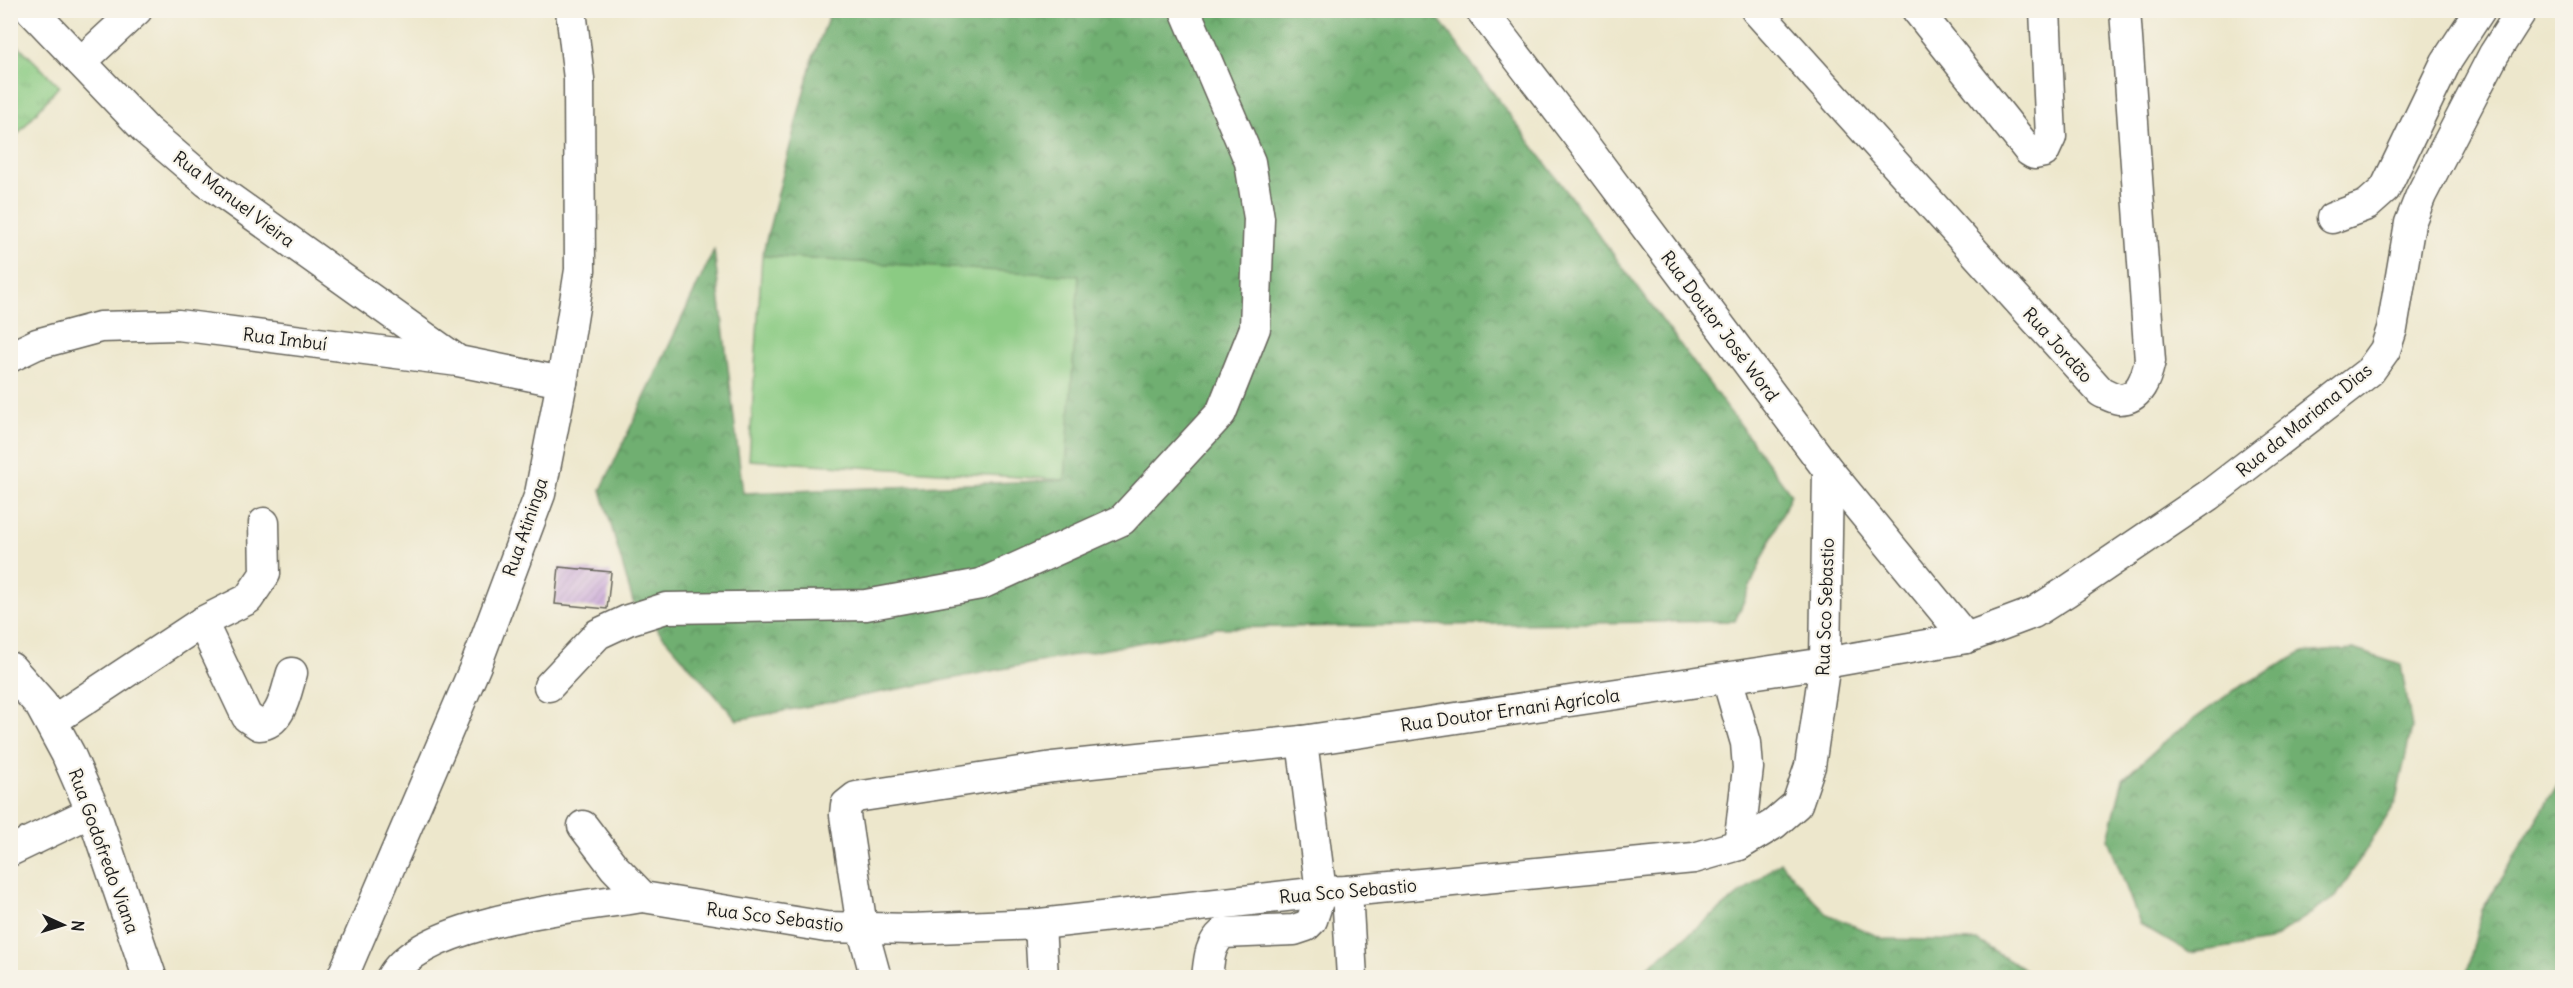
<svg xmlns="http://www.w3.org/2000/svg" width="2573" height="988" viewBox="0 0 2573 988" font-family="Delius,sans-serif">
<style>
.grass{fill:url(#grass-tufts);stroke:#547450;stroke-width:1.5}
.forest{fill:url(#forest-crowns);stroke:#466646;stroke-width:1.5}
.garden{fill:#8bcb83;stroke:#547450;stroke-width:1.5}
.building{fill:url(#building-hatch)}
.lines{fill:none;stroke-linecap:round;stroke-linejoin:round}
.minor-casing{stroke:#65635a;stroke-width:33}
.major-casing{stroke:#65635a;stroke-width:36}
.minor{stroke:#fff;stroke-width:30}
.major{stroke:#fff;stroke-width:33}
.labels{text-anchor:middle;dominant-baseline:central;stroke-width:4.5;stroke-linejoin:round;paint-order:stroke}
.street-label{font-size:18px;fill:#1c1c1c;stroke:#f7f3e8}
</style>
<defs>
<pattern id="grass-tufts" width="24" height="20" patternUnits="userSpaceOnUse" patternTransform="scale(1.5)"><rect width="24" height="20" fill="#8bcb83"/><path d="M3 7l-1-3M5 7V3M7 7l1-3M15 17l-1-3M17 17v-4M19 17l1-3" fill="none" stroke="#77ae71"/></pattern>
<pattern id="forest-crowns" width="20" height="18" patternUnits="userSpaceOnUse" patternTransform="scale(1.5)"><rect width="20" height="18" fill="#70af71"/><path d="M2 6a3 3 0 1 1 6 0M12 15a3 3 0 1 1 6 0" fill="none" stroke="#5b8e5c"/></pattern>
<pattern id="building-hatch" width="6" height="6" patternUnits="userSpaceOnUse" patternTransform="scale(1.5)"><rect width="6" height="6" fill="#c199d6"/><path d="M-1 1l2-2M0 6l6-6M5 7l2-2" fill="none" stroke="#9c7cad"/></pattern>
</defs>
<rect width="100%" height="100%" fill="#f7f3e8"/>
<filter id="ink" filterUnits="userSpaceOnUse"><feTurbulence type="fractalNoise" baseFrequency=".0167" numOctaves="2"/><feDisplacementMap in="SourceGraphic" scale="12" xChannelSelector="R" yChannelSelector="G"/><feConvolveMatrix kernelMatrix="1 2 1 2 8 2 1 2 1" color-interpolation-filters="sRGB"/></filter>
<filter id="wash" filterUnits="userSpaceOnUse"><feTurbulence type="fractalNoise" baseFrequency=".008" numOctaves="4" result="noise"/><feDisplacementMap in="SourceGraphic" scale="24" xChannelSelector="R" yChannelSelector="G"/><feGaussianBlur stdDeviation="1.35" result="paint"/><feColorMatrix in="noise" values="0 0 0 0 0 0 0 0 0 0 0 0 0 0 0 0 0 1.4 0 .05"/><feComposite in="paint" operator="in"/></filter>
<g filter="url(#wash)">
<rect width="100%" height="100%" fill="#ede7cc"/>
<polygon class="grass" points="12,39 59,86 11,142 10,41"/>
<g class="forest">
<polygon points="1432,10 1791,494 1735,621 1216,628 737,720 633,602 601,490 714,250 743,493 1065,480 1078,277 762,256 812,60 831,11"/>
<polygon points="2353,649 2401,665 2412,727 2395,804 2336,897 2269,941 2190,953 2140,924 2108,839 2123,779 2171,736 2233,691 2301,653"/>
<polygon points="2562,777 2562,977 2466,977 2482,910"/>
<polygon points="1780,862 1827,914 1884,939 1978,941 2036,977 1635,977"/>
</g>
<polygon class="garden" points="762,256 1079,276 1065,480 749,460"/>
<g id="blocks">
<polygon class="building" points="559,567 611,572 607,609 555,604"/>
</g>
</g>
<g filter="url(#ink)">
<use href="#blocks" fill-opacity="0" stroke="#65635a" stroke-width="1.5"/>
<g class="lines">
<g class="minor-casing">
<g id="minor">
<polyline points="31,10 146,130 207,182 454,358"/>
<polyline points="1481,10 1580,139 1828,470 1966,638"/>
<path d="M 1756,10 L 2101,392 C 2106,394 2113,398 2119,399 C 2140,399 2146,378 2150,361 L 2125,10"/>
<polyline points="1917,10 2029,151 2034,154 2044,152 2051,137 2045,10"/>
<polyline points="81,62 137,10"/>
<polyline points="2332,218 2367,205 2385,189 2446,62 2480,10"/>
<polyline points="10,357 37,344 100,327 178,325 458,361 562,382"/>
<path d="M 202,622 L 247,717 L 259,725 C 282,724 286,691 292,673"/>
<polyline points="1727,678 1746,743 1748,768 1739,845"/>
<polyline points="549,686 598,634 628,620 666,608 866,605 981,584 1122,520 1221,413 1255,328 1259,218 1250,162 1185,10"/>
<polyline points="51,722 202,622 248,599 265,574 264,523"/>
<polyline points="583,826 614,867 643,897 826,927 911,929 1040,924 1321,892 1347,891 1694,858 1739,845 1774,824 1797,804 1810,766 1825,663 1828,470"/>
<polyline points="10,851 93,811"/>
<polyline points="1347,891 1352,978"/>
<polyline points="1040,924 1043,978"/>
<polyline points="342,978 476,665 540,494 562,382 580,270 579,79 571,10"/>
<path d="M 391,978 C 423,919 581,907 643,897"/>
<polyline points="876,978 862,927 845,815 846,805 856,797 1053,767 1302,741 1825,663 1966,638 2033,613 2066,592 2209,495 2370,371 2385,350 2392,329 2410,223 2421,195 2494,54 2522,10"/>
<path d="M 1207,978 C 1209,960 1209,945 1223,933 L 1294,930 L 1306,926 L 1312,920 L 1321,892 L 1302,741"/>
</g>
</g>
<g class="major-casing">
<polyline id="major" points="10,669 41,704 68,754 93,811 150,978"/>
</g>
<use href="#minor" class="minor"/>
<use href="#major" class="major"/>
</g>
</g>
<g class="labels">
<g class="street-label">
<text transform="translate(234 199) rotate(37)">Rua Manuel Vieira</text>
<text transform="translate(1720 326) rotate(53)">Rua Doutor José Word</text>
<text transform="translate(285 339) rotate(7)">Rua Imbuí</text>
<text transform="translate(2058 345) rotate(48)">Rua Jordão</text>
<text transform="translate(2304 420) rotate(-39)">Rua da Mariana Dias</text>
<text transform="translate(525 527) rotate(-71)">Rua Atininga</text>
<text transform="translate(1825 607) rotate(-88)">Rua Sco Sebastio</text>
<text transform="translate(1510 710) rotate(-8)">Rua Doutor Ernani Agrícola</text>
<text transform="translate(104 851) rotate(70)">Rua Godofredo Viana</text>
<text transform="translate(1348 891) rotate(-5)">Rua Sco Sebastio</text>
<text transform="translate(775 917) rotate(7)">Rua Sco Sebastio</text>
</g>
</g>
<rect width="2573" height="988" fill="none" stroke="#f7f3e8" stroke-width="36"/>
<g transform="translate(63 925) rotate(94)" stroke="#f7f3e8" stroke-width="4.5" paint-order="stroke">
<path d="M0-4.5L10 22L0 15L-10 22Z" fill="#1c1c1c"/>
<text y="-9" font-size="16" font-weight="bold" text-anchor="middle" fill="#1c1c1c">N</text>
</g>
</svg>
